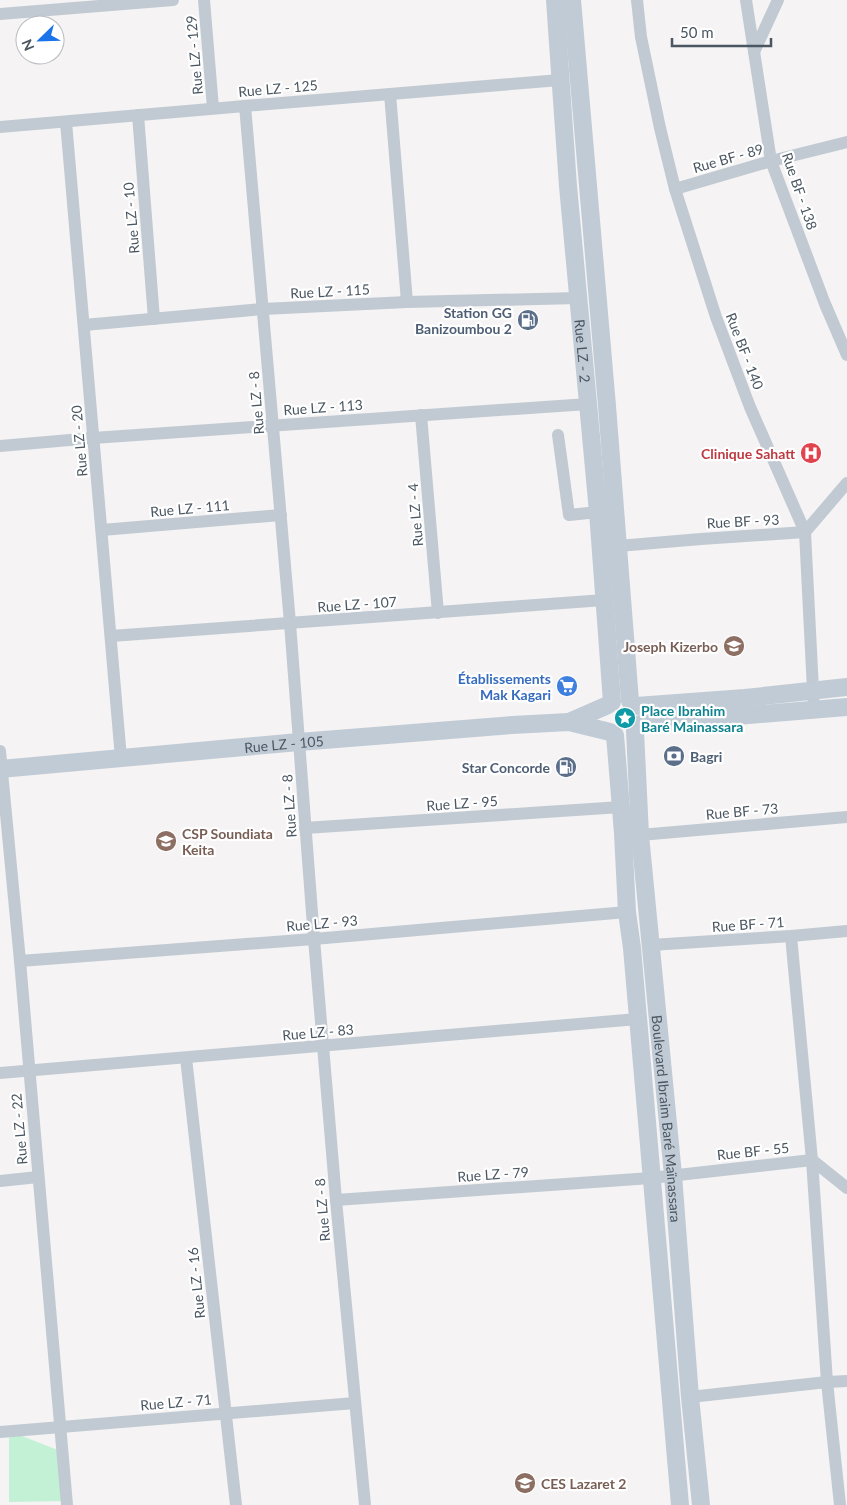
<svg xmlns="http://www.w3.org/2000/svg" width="847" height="1505" viewBox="0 0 847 1505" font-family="Lato,sans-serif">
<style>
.green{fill:#c3f1d5}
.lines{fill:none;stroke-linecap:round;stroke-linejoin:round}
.street{stroke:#c1cad2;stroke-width:12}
.secondary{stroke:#c1cbd6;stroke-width:18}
.labels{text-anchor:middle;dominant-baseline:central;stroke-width:4.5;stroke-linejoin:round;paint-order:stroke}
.street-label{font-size:14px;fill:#4a5661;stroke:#fff}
.service-label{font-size:14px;font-weight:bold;fill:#4e5e75;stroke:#fff;text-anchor:end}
.health-label{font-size:14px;font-weight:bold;fill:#be3a42;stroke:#fff;text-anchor:end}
.education-label{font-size:14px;font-weight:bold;fill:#785e54;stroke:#fff;text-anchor:start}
.shop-label{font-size:14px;font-weight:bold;fill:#366cbe;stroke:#fff;text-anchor:end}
.culture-label{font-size:14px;font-weight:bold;fill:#0d838f;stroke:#fff;text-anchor:start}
</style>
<rect width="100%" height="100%" fill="#f5f3f3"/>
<polygon class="green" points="9,1431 63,1452 67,1501 9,1502"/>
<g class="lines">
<g class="street">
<polyline points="204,0 213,108"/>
<polyline points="637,0 641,37 660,128 675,189 716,317 750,407 805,532 814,710"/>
<polyline points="746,0 771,161 825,304 847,355"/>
<polyline points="0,14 173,0"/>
<polyline points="754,52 778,0"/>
<polyline points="390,94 407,302"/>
<polyline points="245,106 290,623 314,939 336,1200 365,1505"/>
<polyline points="138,115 154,319"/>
<polyline points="66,122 121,758"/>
<polyline points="0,127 245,106 560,80"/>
<polyline points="675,189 771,161 847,142"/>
<polyline points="84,325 263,309 407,302 578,298"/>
<polyline points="421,415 438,613"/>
<polyline points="558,435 569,515 598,512"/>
<polyline points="0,446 93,438 588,404"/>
<polyline points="102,530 281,515"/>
<polyline points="618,546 701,539 805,532 847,483"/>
<polyline points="111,636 604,600"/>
<polyline points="0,751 20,961 67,1505"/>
<polyline points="305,828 621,807"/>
<polyline points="640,835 847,817"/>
<polyline points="791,936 812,1160 827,1382 840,1505"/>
<polyline points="651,945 791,936 847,931"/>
<polyline points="20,961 314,939 627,912"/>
<polyline points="186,1058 236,1505"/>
<polyline points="0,1073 638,1019"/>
<polyline points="0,1181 38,1177"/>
<polyline points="336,1200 651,1178 812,1160 847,1188"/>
<polyline points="690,1397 827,1382 847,1381"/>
<polyline points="0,1432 355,1403"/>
</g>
<g class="secondary">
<path id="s1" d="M 555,0 L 568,186 L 598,512 L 612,702"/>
<polyline points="572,0 607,406 630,701"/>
<polyline points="636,706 745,698 847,687"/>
<polyline points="569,722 608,705"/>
<polyline points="640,724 847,707"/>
<path id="s2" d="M 635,731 L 640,835 L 673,1175 L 690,1397 L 701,1505"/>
<polyline points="615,735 623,833 627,912 632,948 680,1505"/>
<path id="s3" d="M 0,769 L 299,742 L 512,725 L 569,722 L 610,732"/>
</g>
</g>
<defs>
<g id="fuel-disc" transform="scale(1.125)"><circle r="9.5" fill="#5c6f8a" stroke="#fff"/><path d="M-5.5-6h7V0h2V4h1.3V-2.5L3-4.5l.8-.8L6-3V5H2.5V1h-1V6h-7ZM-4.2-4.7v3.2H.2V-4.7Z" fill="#fff"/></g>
<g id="hospital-disc" transform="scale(1.125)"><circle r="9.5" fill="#e0444e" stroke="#fff"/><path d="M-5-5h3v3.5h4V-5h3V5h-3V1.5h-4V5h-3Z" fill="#fff"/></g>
<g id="school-disc" transform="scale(1.125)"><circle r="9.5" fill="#8d6e63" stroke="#fff"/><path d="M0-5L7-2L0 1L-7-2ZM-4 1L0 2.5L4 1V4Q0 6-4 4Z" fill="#fff"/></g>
<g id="supermarket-disc" transform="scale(1.125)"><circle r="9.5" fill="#3f7fe0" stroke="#fff"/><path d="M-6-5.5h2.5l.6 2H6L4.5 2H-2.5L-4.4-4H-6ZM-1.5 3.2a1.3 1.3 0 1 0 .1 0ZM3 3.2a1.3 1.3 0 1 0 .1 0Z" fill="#fff"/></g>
<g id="sight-disc" transform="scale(1.125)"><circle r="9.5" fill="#0f9aa8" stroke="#fff"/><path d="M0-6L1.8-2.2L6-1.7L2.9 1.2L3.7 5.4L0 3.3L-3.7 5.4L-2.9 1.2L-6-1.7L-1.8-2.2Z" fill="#fff"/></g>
<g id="bank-disc" transform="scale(1.125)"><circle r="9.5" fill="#5c6f8a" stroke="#fff"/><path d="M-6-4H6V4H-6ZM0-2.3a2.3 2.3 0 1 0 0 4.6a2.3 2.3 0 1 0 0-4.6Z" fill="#fff"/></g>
</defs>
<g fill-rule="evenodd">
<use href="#fuel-disc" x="528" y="320"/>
<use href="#hospital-disc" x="811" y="453"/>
<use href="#school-disc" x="734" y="646"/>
<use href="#supermarket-disc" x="567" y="686"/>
<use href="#sight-disc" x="625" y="718"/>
<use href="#bank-disc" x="674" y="756"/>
<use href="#fuel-disc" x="566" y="767"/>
<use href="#school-disc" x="166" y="841"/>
<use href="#school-disc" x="525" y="1483"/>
</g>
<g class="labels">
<g class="street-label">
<text transform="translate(194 55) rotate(-95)">Rue LZ - 129</text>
<text transform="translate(278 88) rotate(-5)">Rue LZ - 125</text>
<text transform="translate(728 158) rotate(-16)">Rue BF - 89</text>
<text transform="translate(800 191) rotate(71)">Rue BF - 138</text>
<text transform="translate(131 218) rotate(-95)">Rue LZ - 10</text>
<text transform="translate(330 291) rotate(-3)">Rue LZ - 115</text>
<text stroke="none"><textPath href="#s1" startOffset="352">Rue LZ - 2</textPath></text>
<text transform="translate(745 351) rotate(69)">Rue BF - 140</text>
<text transform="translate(256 403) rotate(-95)">Rue LZ - 8</text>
<text transform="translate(323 407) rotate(-4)">Rue LZ - 113</text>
<text transform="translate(79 441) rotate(-95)">Rue LZ - 20</text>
<text transform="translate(190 508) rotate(-5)">Rue LZ - 111</text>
<text transform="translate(415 515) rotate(-95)">Rue LZ - 4</text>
<text transform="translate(743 521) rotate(-3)">Rue BF - 93</text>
<text transform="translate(357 604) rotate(-4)">Rue LZ - 107</text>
<text stroke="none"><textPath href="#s3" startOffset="285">Rue LZ - 105</textPath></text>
<text transform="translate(462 803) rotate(-4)">Rue LZ - 95</text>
<text transform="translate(289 806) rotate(-94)">Rue LZ - 8</text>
<text transform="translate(742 811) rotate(-5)">Rue BF - 73</text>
<text transform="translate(322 923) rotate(-5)">Rue LZ - 93</text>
<text transform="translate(748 924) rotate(-4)">Rue BF - 71</text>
<text transform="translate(318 1032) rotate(-5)">Rue LZ - 83</text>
<text stroke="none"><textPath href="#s2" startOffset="389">Boulevard Ibraim Baré Maïnassara</textPath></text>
<text transform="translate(19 1129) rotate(-95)">Rue LZ - 22</text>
<text transform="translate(753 1151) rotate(-6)">Rue BF - 55</text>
<text transform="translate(493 1174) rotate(-4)">Rue LZ - 79</text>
<text transform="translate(322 1210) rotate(-95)">Rue LZ - 8</text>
<text transform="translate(196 1283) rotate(-96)">Rue LZ - 16</text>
<text transform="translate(176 1402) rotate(-5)">Rue LZ - 71</text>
</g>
<g class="service-label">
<text x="512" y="312">Station GG<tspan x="512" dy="16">Banizoumbou 2</tspan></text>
<text x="690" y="756" text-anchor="start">Bagri</text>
<text x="550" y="767">Star Concorde</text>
</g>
<g class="health-label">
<text x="795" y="453">Clinique Sahatt</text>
</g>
<g class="education-label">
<text x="718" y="646" text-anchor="end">Joseph Kizerbo</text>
<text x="182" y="833">CSP Soundiata<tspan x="182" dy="16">Keita</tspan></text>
<text x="541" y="1483">CES Lazaret 2</text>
</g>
<g class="shop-label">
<text x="551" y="678">Établissements<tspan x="551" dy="16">Mak Kagari</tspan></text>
</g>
<g class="culture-label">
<text x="641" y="710">Place Ibrahim<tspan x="641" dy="16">Baré Mainassara</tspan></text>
</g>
</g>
<g transform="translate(40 40) rotate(247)"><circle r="24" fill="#ffffff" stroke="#b7bbc0"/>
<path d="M0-4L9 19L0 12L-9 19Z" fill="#1a73e8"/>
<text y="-8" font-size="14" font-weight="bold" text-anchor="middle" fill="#4a5661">N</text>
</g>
<path d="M672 38v8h99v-8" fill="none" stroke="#4a5661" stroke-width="2.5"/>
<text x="680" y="38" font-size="15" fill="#4a5661" stroke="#ffffff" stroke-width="4" paint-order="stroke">50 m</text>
</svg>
